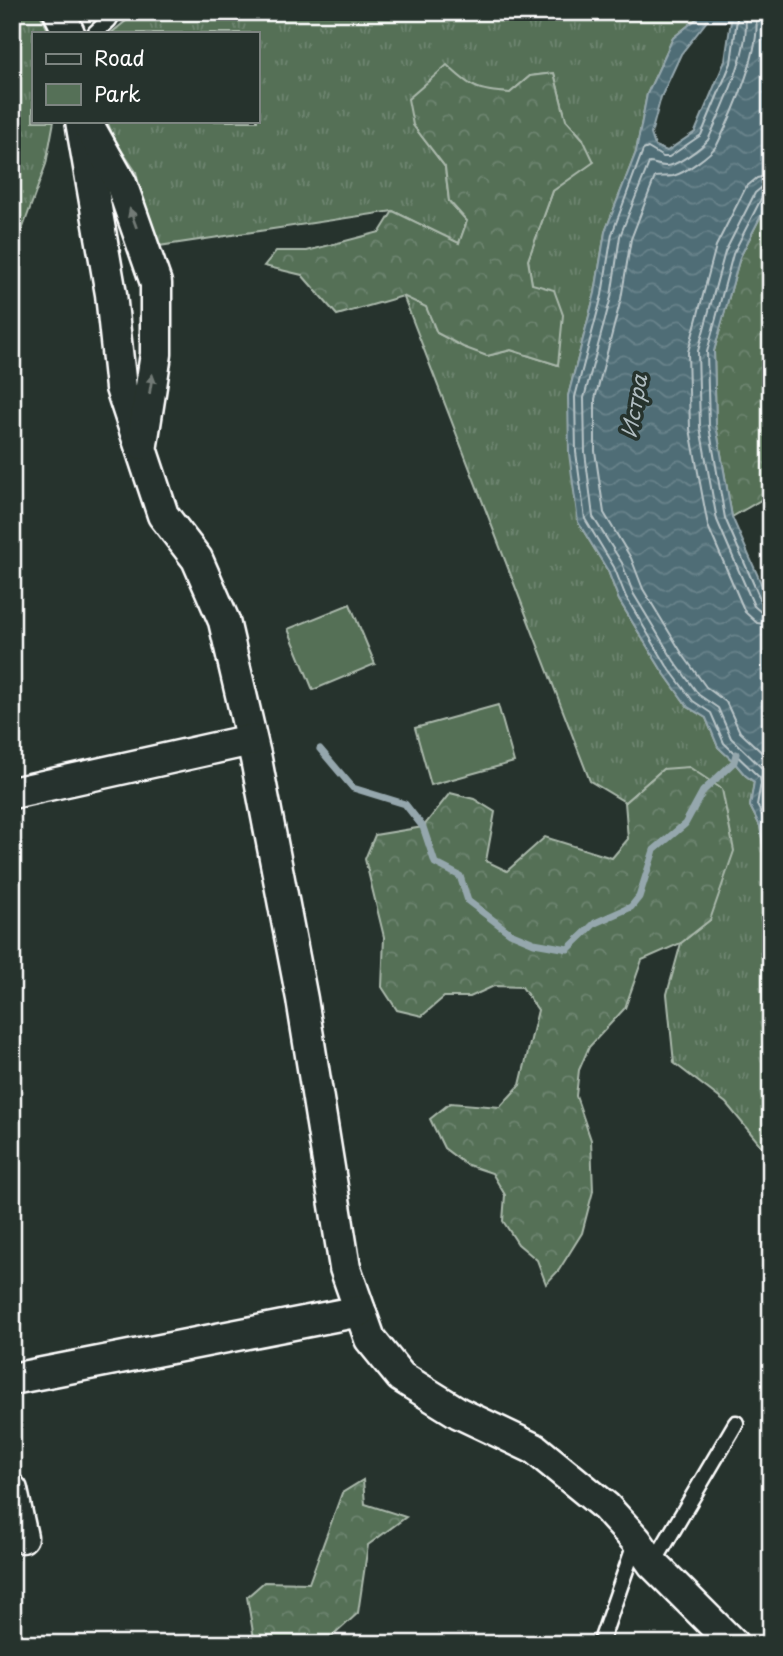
<svg xmlns="http://www.w3.org/2000/svg" width="783" height="1656" viewBox="0 0 783 1656" font-family="'Playpen Sans',sans-serif">
<style>
.grass{fill:url(#grass-tufts);stroke:#aab8ab;stroke-width:2}
.forest{fill:url(#forest-crowns);stroke:#aab8ab;stroke-width:2}
.park{fill:#557057;stroke:#aab8ab;stroke-width:2}
.water{fill:url(#water-waves);stroke:#95a7ad;stroke-width:2;fill-rule:evenodd}
.lines{fill:none;stroke-linecap:round;stroke-linejoin:round}
.shore{stroke:#b9c5c8;stroke-width:2}
.stream{stroke:#95a7ad;stroke-width:7}
.lane-casing{stroke:#fff;stroke-width:19}
.street-casing{stroke:#fff;stroke-width:35}
.lane{stroke:#26332d;stroke-width:14}
.street{stroke:#26332d;stroke-width:30}
.oneway{fill:#727a76}
.labels{text-anchor:middle;dominant-baseline:central;stroke-width:7;stroke-linejoin:round;paint-order:stroke}
.water-label{font-size:21px;font-style:italic;fill:#b0bdc1;stroke:#26332d}
</style>
<defs>
<pattern id="grass-tufts" width="24" height="20" patternUnits="userSpaceOnUse" patternTransform="scale(1.75)"><rect width="24" height="20" fill="#557057"/><path d="M3 7l-1-3M5 7V3M7 7l1-3M15 17l-1-3M17 17v-4M19 17l1-3" fill="none" stroke="#6e8570"/></pattern>
<pattern id="forest-crowns" width="20" height="18" patternUnits="userSpaceOnUse" patternTransform="scale(1.75)"><rect width="20" height="18" fill="#557057"/><path d="M2 6a3 3 0 1 1 6 0M12 15a3 3 0 1 1 6 0" fill="none" stroke="#6e8570"/></pattern>
<pattern id="water-waves" width="16" height="10" patternUnits="userSpaceOnUse" patternTransform="scale(1.75)"><rect width="16" height="10" fill="#4f6d76"/><path d="M0 5q4-4 8 0t8 0" fill="none" stroke="#69838b"/></pattern>
</defs>
<rect width="100%" height="100%" fill="#26332d"/>
<filter id="ink" filterUnits="userSpaceOnUse"><feTurbulence type="fractalNoise" baseFrequency=".0143" numOctaves="2"/><feDisplacementMap in="SourceGraphic" scale="14" xChannelSelector="R" yChannelSelector="G"/><feConvolveMatrix kernelMatrix="1 2 1 2 8 2 1 2 1" color-interpolation-filters="sRGB"/></filter>
<g filter="url(#ink)">
<g class="grass">
<polygon points="12,12 39,12 49,32 33,33 33,121 54,121 46,164 12,258"/>
<polygon points="137,12 705,12 673,38 647,94 636,152 605,232 595,293 568,396 578,522 608,571 619,600 661,669 688,707 706,718 718,747 734,762 745,775 754,782 750,806 760,826 769,881 771,884 771,1158 726,1103 674,1063 667,994 681,943 710,920 663,769 625,802 590,781 403,295 427,307 437,333 487,356 511,350 558,365 532,284 528,260 553,191 583,139 566,120 554,73 530,76 510,93 486,92 465,82 413,125 445,167 449,201 467,221 459,244 393,211 152,247 136,172 115,141 107,121 257,121 257,33 111,33"/>
</g>
<g class="forest">
<path d="M 447,65 C 471,88 477,91 510,93 L 530,76 L 554,73 L 566,120 L 583,139 L 594,162 L 553,191 L 528,260 L 532,284 L 554,290 L 563,315 L 558,365 L 511,350 L 487,356 L 463,347 L 437,333 L 426,307 L 403,296 L 337,315 L 302,275 L 264,266 L 276,251 L 307,251 L 380,232 L 393,211 L 459,243 L 467,221 L 449,201 L 445,167 L 413,125 L 408,99 Z"/>
<polygon points="771,196 771,461 764,498 732,517 716,425 714,351 740,257"/>
<polygon points="689,767 722,789 734,851 710,920 681,943 642,960 625,1008 589,1047 579,1070 576,1096 591,1140 593,1191 582,1233 559,1270 546,1284 537,1260 518,1244 503,1221 505,1195 492,1173 465,1164 444,1148 430,1119 450,1103 500,1107 520,1085 538,1010 522,987 494,986 470,997 444,997 422,1016 397,1010 382,987 384,937 365,859 375,835 423,827 450,793 474,799 495,812 486,861 507,871 545,837 612,858 628,839 625,802 663,769"/>
<polygon points="363,1480 365,1504 406,1517 368,1545 358,1613 324,1644 255,1644 247,1597 264,1582 309,1583 342,1493"/>
</g>
<g class="park">
<polygon points="350,604 375,664 313,690 288,629"/>
<polygon points="498,705 514,762 431,785 415,728"/>
</g>
<path class="water" d="M 705,12 L 771,12 L 771,196 L 740,257 L 714,351 L 716,425 L 732,517 L 771,606 L 771,884 L 769,882 L 760,826 L 750,806 L 754,782 L 745,775 L 734,762 L 718,747 L 706,718 L 688,707 L 661,669 L 619,600 L 608,571 L 578,522 L 569,453 L 568,396 L 595,293 L 605,232 L 636,152 L 647,94 L 673,38 ZM 707,21 L 731,21 L 725,61 L 695,132 L 667,151 L 655,146 L 651,134 L 661,97 L 681,54 Z"/>
<g class="lines">
<g class="shore">
<polyline points="708,12 711,14 731,14 737,19 731,63 701,135 669,157 663,157 648,148 643,150 612,234 602,295 575,397 576,452 585,519 614,567 626,597 667,666 693,701 711,713 724,743 760,778 761,783 757,805 767,824 771,848"/>
<path d="M 743,12 C 756,38 720,114 708,140 C 701,148 676,167 665,166 C 659,166 655,163 649,163 L 620,236 L 611,297 L 584,398 L 585,452 L 593,517 L 622,563 L 633,593 L 674,661 L 699,695 L 718,708 L 731,738 L 767,773 L 770,783 L 766,803 L 771,812"/>
<path d="M 755,12 C 764,45 732,115 717,145 C 710,155 685,173 673,176 C 667,177 660,176 655,177 L 631,239 L 621,299 L 595,399 L 595,451 L 604,513 L 631,558 L 643,589 L 683,655 L 706,687 L 726,702 L 740,732 L 771,761"/>
<polyline points="771,175 757,178 746,187 716,246 688,352 690,429 708,526 745,612 757,623 771,625"/>
<polyline points="771,186 761,188 755,193 725,252 698,351 700,427 717,520 754,606 762,613 771,614"/>
<polyline points="771,195 765,195 761,199 733,254 707,352 709,426 725,518 761,601 765,605 771,606"/>
</g>
<polyline class="stream" points="320,749 353,788 405,804 423,827 435,863 460,876 468,901 510,933 534,943 568,949 595,923 631,907 639,897 654,850 685,824 703,791 734,762 736,754"/>
<g class="lane-casing">
<g id="lane">
<polyline points="95,33 109,20 114,12"/>
<polyline points="653,1564 736,1423"/>
<polyline points="600,1644 636,1541"/>
</g>
</g>
<g class="street-casing">
<g id="street">
<polyline points="59,12 69,33"/>
<polyline points="81,121 111,294 121,388 163,515 197,559 224,621 256,759 302,999 345,1268 370,1339 401,1377 459,1413 535,1449 606,1507 636,1540 653,1564 733,1644"/>
<polyline points="90,128 121,183 156,283 156,354 142,444"/>
<polyline points="12,793 251,740"/>
<polyline points="12,1379 360,1311"/>
<polyline points="12,1490 22,1537"/>
</g>
</g>
<use href="#lane" class="lane"/>
<use href="#street" class="street"/>
</g>
<defs><path id="oneway-solid" d="M-6-.8H1V-3.2L6.5 0L1 3.2V.8H-6Z" transform="scale(1.75)"/></defs>
<g class="oneway">
<use href="#oneway-solid" transform="translate(133 218) rotate(-110)"/>
<use href="#oneway-solid" transform="translate(151 384) rotate(-81)"/>
</g>
</g>
<g class="labels">
<g class="water-label">
<text transform="translate(633 406) rotate(-80)">Истра</text>
</g>
</g>
<rect width="783" height="1656" fill="none" stroke="#26332d" stroke-width="42"/>
<rect x="21" y="21" width="741" height="1614" fill="none" stroke="#fff" stroke-width="2.5" filter="url(#ink)"/>
<rect x="32" y="32" width="228" height="91" fill="#26332d" stroke="#7d8581" stroke-width="2"/>
<rect x="46" y="54" width="35" height="10" fill="#26332d" stroke="#7d8581" stroke-width="2"/>
<text x="94" y="66" font-size="21" fill="#ffffff">Road</text>
<rect x="46" y="84" width="35" height="21" fill="#557057" stroke="#7d8581" stroke-width="2"/>
<text x="94" y="102" font-size="21" fill="#ffffff">Park</text>
</svg>
